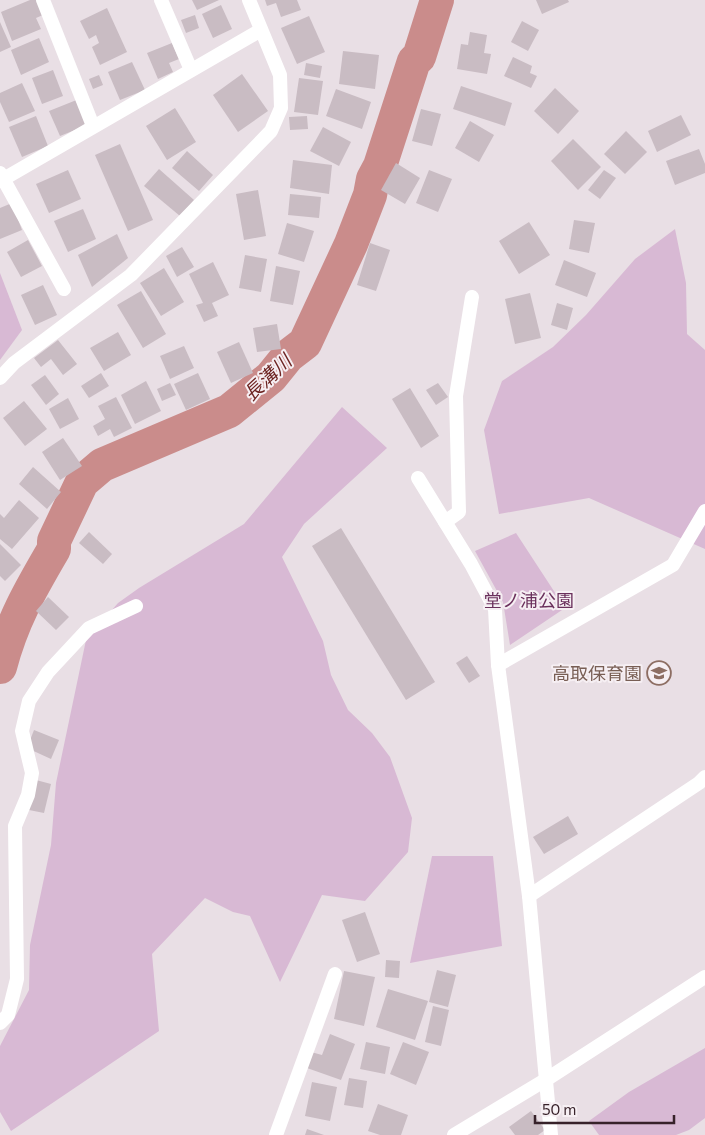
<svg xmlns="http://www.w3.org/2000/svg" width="705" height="1135" viewBox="0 0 705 1135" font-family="Commissioner,'Noto Sans JP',sans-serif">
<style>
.green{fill:#d8b9d4}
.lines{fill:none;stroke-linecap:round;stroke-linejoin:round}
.river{stroke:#ca8c8b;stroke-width:34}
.building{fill:#c9bcc3}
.minor{stroke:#fff;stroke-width:14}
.labels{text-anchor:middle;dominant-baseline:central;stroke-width:4;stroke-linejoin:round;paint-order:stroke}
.park-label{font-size:18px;fill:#6a305c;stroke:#f6eff3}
.education-label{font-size:18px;fill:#785e54;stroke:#f6eff3;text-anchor:end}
.water-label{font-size:19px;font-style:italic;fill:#6d2422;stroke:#f6eff3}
</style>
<rect width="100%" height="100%" fill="#e9dfe5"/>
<g class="green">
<polygon points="675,229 686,283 687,334 705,350 705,549 589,498 499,514 484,430 502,381 553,347 586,315 635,259"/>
<polygon points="0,273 22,330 0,360"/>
<polygon points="342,407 387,448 304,524 282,557 323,641 331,675 348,710 372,733 390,757 412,818 408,852 365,901 322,895 280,982 250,916 233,912 205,898 152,954 159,1031 11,1131 0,1112 0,1046 29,990 30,945 51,845 56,783 86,640 118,603 139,588 244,524"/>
<polygon points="516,533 565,608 510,645 503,602 475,551"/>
<polygon points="432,856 493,856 502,946 410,963"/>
<polygon points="705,1048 705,1118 689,1130 676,1135 599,1135 589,1121 629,1092"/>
</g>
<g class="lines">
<path class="river" d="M 0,667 C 12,621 30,590 54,549 L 54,541 L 82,482 L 102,465 L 229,411 L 271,377 L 288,356 L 305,343 L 351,244 L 370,195 L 373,179 L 380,166 L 414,61 L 419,57 L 437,0"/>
</g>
<g class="building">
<polygon points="30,0 37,0 43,15 36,18 41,29 12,41 1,12"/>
<polygon points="192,0 219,0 197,10"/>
<polygon points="265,0 297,0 301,10 281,17 276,3 267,6"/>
<polygon points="536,0 568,0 569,2 542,14"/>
<polygon points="221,5 232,29 213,38 202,14"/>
<polygon points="107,8 127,52 100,65 92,47 99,43 96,35 89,39 80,21"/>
<polygon points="195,15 199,28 186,33 181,20"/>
<polygon points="309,16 325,52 297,64 281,28"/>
<polygon points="522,21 539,30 528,51 511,42"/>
<polygon points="0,22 11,47 0,52"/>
<polygon points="470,32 487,35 484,53 491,54 487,74 457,69 461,44 468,45"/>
<polygon points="39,38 49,62 21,75 11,50"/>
<polygon points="172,43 179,59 169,63 173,72 158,79 147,53"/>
<polygon points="343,51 379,55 375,89 339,84"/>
<polygon points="513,57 532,66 530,73 537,76 531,88 504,76"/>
<polygon points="132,62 145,90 120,100 108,72"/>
<polygon points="306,63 322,66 320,78 304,75"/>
<polygon points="53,70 63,96 42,104 32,78"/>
<polygon points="242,74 268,111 238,132 213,95"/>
<polygon points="99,75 103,85 93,89 89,79"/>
<polygon points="299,78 323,81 318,115 294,112"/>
<polygon points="22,83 35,111 9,122 0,102 0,93"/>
<polygon points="461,86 512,103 505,126 453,109"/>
<polygon points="555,88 579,111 558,134 534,111"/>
<polygon points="336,89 371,102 362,129 326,116"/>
<polygon points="79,99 90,124 60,136 49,111"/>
<polygon points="175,108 196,142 167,160 146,126"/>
<polygon points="421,109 441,114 432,146 412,141"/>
<polygon points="681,115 691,135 657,152 648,131"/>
<polygon points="36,116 48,146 22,157 9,127"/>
<polygon points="307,116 308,129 290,130 289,117"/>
<polygon points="470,121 494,135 479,162 455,148"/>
<polygon points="323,127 351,142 339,166 310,151"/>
<polygon points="626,131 647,152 625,174 604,154"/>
<polygon points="573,139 601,167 578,190 551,161"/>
<polygon points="120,144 153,220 128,231 95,155"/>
<polygon points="699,149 705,164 705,173 675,185 666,161"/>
<polygon points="187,151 213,175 199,191 172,168"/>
<polygon points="293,160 332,165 329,194 290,188"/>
<polygon points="396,163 420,178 405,204 381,190"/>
<polygon points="159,169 194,200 180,216 144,186"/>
<polygon points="68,170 81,199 49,213 36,184"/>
<polygon points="429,170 452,179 438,212 416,203"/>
<polygon points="604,170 616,178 600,199 588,190"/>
<polygon points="258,190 266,236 244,240 236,194"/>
<polygon points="290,194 321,197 319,218 288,215"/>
<polygon points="12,203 22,230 0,239 0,208"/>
<polygon points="83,209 96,239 68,252 54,221"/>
<polygon points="574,220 595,223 589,253 569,249"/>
<polygon points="529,222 550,255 519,274 499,241"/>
<polygon points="287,223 314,231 304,262 278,254"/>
<polygon points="117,234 128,258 92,287 78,255"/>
<polygon points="28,240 42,266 21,277 7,252"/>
<polygon points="370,243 390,250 376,291 357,285"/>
<polygon points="182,247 194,267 177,277 166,256"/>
<polygon points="245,255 267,259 261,292 239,288"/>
<polygon points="564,260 596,273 587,297 555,285"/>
<polygon points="213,262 229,295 212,303 218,316 204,322 196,305 203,303 189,274"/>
<polygon points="276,266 300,271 293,305 270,301"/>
<polygon points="164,268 184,302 161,316 140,283"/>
<polygon points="43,285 57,315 35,325 21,295"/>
<polygon points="141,291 166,334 143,348 117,305"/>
<polygon points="530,293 541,338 515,344 505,299"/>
<polygon points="557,303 573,308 567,330 551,325"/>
<polygon points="277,324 281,349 257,352 253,328"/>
<polygon points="118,332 131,355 104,371 90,348"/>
<polygon points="58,340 77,364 63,375 51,359 41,367 34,358"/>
<polygon points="239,342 253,373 231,383 217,352"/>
<polygon points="184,346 194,368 170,379 160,356"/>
<polygon points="101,373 109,386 89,398 81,386"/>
<polygon points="198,373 210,399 186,410 174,384"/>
<polygon points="45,375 59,394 46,405 31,385"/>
<polygon points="146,381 161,411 135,424 121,395"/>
<polygon points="170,383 176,395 162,401 157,389"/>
<polygon points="438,383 448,397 436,405 426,390"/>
<polygon points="410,388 439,436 421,448 392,399"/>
<polygon points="116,397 132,428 114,437 110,429 98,436 93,426 105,419 98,406"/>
<polygon points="68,398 79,419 60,429 49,409"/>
<polygon points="24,401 47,429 25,446 3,418"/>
<polygon points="63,438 82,466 60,480 42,452"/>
<polygon points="33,467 61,492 47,509 19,484"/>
<polygon points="19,500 39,518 12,549 0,539 0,514 4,518"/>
<polygon points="341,528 435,682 406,700 312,546"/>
<polygon points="89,532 112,554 103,564 79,543"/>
<polygon points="0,544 21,565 5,581 0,576"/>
<polygon points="48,597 69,617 56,630 36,611"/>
<polygon points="467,656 480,676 469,683 456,663"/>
<polygon points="34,730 59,740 51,759 27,748"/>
<polygon points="36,780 51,784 44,813 29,810"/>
<polygon points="568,816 578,834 544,854 533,837"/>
<polygon points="365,912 380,954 357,962 342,920"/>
<polygon points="386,960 400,961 399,978 385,977"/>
<polygon points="437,970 456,975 448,1007 429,1002"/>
<polygon points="344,971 375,977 364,1026 334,1019"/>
<polygon points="388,989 428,1001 415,1040 376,1027"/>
<polygon points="433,1006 449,1010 441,1046 425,1042"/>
<polygon points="330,1034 355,1044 341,1080 307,1068 311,1052 322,1055"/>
<polygon points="366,1042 390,1047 385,1074 360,1069"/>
<polygon points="403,1042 429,1052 416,1085 390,1074"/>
<polygon points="349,1078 367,1081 363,1108 344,1105"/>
<polygon points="312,1082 337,1087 330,1121 305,1116"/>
<polygon points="378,1104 408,1115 401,1135 380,1135 368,1131"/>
<polygon points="531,1111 545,1130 538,1135 515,1135 509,1127"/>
<polygon points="307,1129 324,1135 305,1135"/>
</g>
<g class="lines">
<g class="minor">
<polyline points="43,0 93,126"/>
<polyline points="161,0 191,70"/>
<polyline points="0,173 64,289"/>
<polyline points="0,181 261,30"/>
<polyline points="0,378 14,363 131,275 271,131 281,108 280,75 249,0"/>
<polyline points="418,478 471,564 495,609 498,665 529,896 551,1135"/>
<polyline points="445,522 459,512 456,396 472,297"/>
<polyline points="498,665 673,565 705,511"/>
<polyline points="529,896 699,783 705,777"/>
<polyline points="0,1023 8,1015 17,979 15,826 28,795 32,773 22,731 29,701 48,672 89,628 136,606"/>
<polyline points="276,1135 335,974"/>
<polyline points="454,1135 547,1079 705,977"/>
</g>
</g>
<defs>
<g id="school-ring" transform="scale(1.25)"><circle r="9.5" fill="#f6eff3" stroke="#8d6e63" stroke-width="1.5"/><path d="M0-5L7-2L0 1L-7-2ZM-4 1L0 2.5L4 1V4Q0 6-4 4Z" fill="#8d6e63"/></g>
</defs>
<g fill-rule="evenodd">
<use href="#school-ring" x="659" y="673"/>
</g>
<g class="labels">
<g class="park-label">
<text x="529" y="600">堂ノ浦公園</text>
</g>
<g class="education-label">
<text x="642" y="673">高取保育園</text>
</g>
<g class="water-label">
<text transform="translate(267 377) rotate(-43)">長溝川</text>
</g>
</g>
<path d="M535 1115v8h139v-8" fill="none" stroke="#37222a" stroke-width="2.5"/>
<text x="542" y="1115" font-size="15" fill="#37222a" stroke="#f6eff3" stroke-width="4" paint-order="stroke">50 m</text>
</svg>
